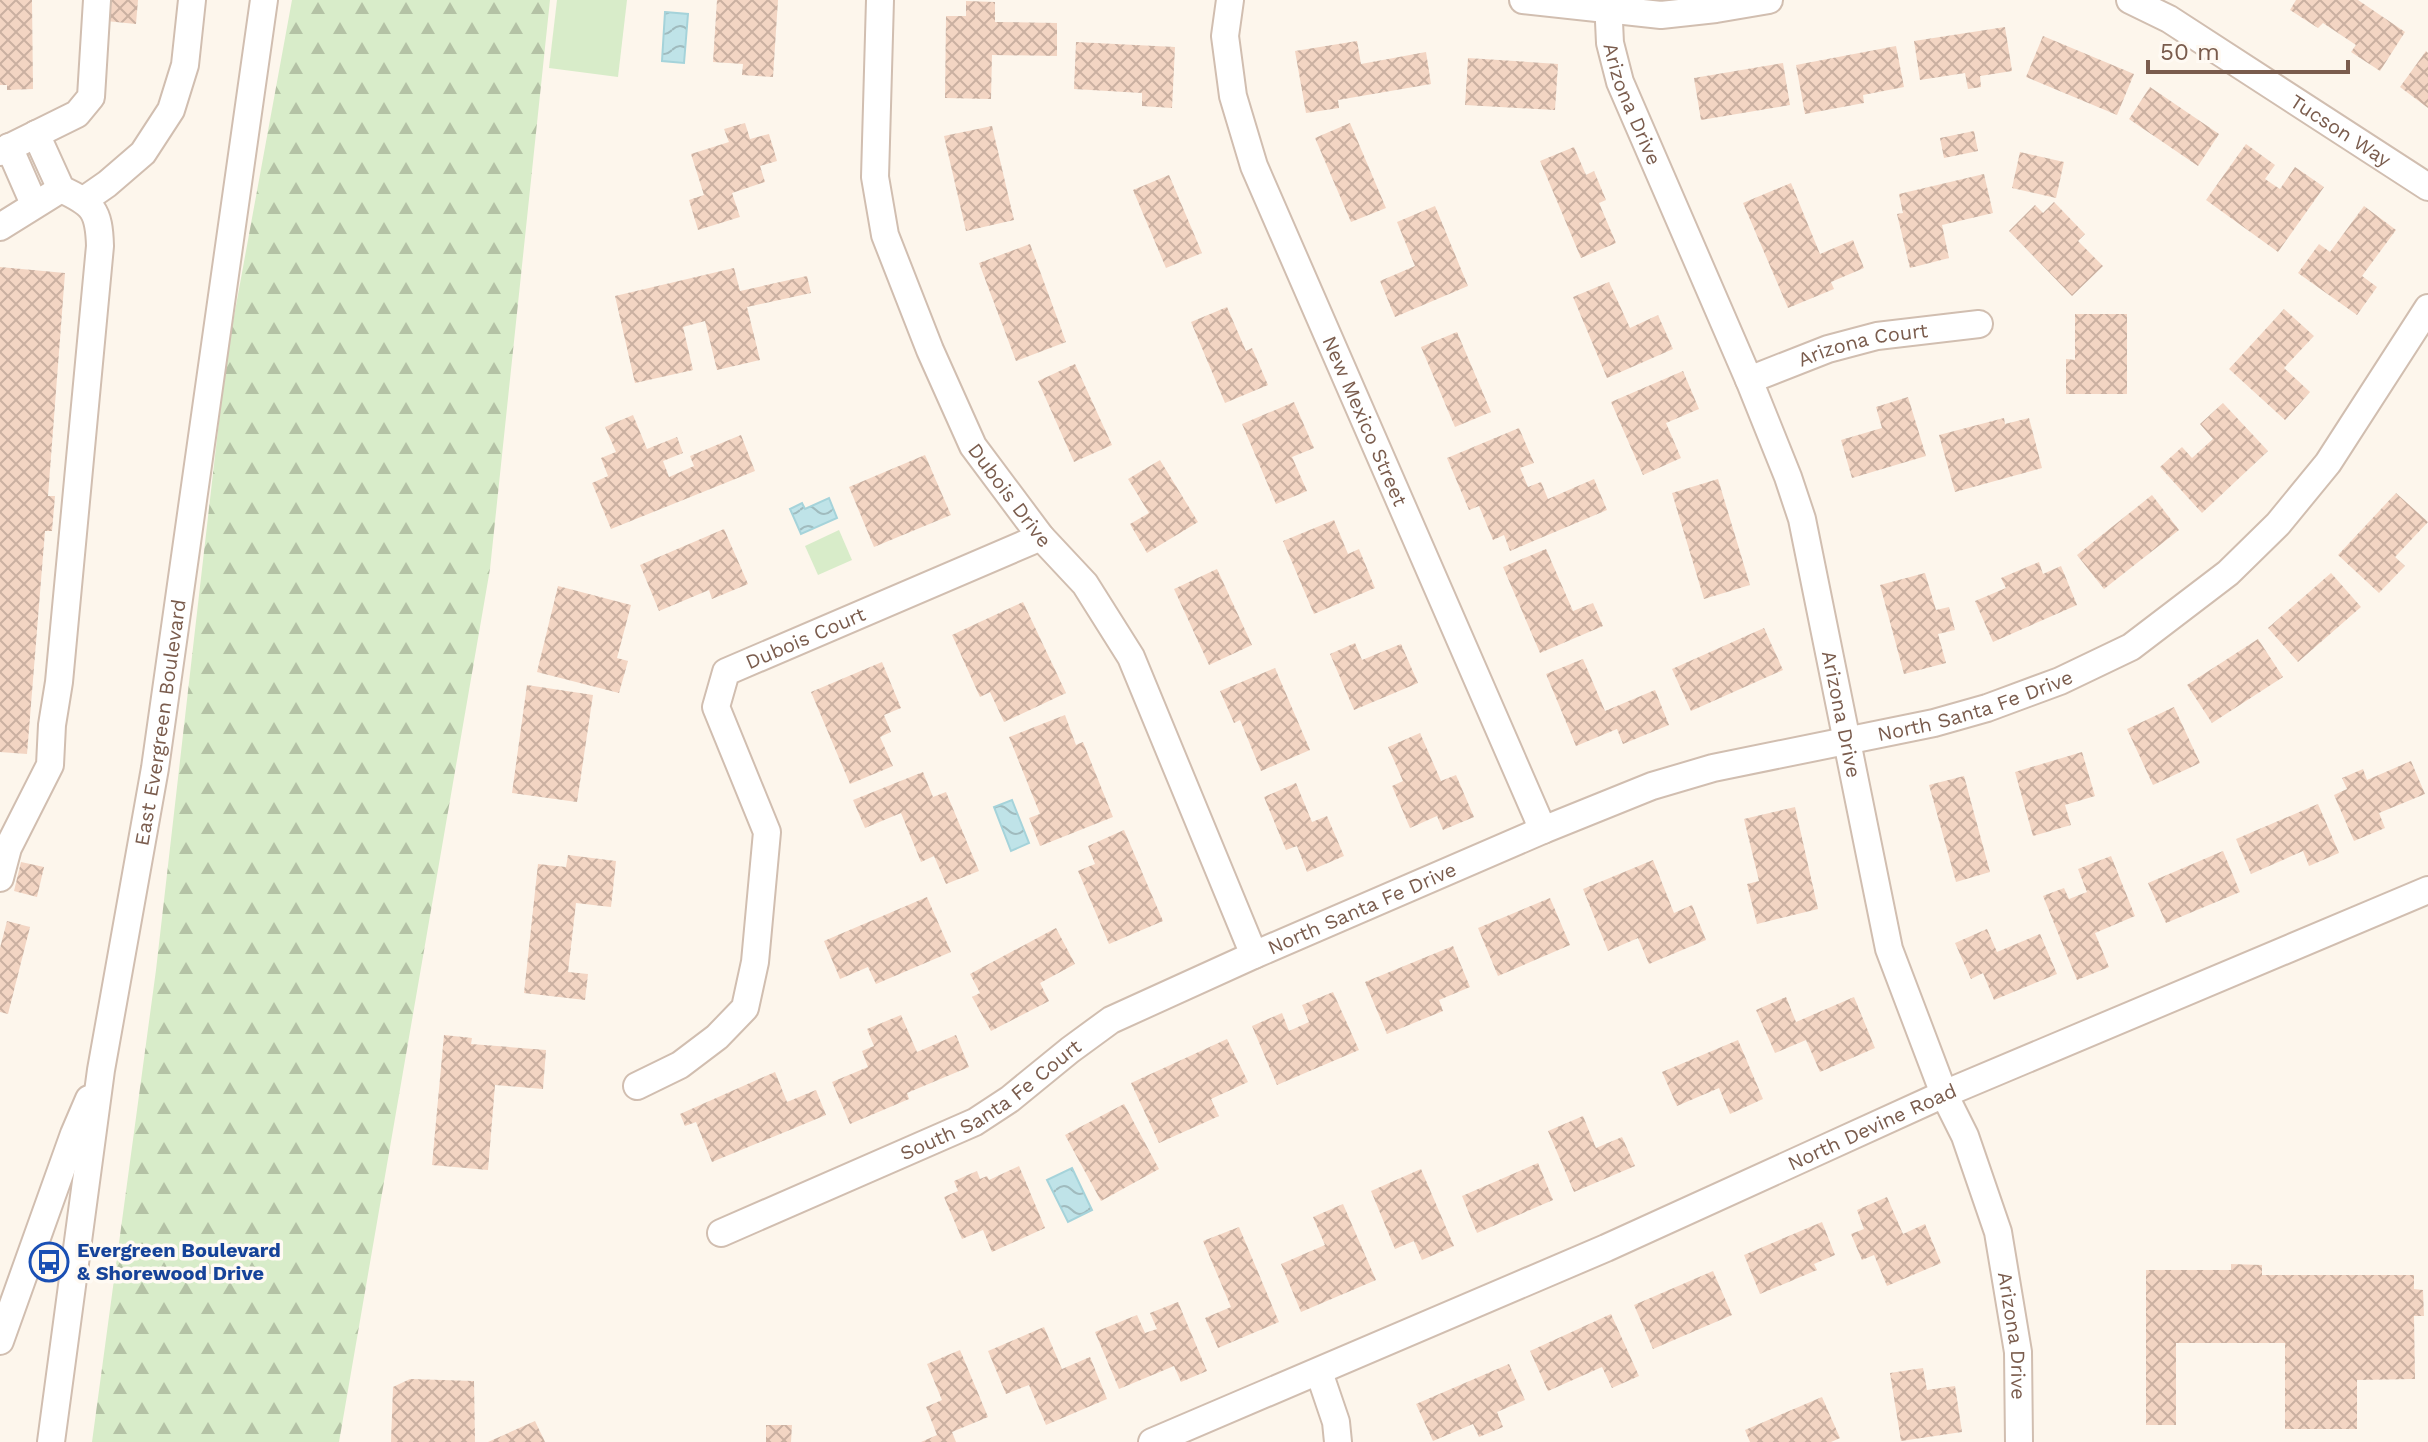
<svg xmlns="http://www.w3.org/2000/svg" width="2428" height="1442" viewBox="0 0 2428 1442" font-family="'Work Sans',sans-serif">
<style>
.grass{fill:#d8ecc9}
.forest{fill:url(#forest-firs)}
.water{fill:url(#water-waves);stroke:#a5d3da;stroke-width:2}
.building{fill:url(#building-cross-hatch)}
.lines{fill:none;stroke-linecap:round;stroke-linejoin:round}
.minor-casing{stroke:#d1beb0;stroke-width:30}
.minor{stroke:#fff;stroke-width:26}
.labels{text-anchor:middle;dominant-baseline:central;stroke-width:7;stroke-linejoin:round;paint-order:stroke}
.street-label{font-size:20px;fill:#7a5c4d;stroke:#fffaf3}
.transit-label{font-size:20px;font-weight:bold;fill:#164399;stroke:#fffaf3;text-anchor:start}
</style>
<defs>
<pattern id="forest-firs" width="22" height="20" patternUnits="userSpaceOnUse" patternTransform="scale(2)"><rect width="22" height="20" fill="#d8ecc9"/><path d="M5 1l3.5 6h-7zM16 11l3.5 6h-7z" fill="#b4c2a5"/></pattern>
<pattern id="water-waves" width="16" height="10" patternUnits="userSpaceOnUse" patternTransform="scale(2)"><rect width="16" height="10" fill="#bfe3e8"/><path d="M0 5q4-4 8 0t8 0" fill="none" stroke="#a0bbbe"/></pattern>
<pattern id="building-cross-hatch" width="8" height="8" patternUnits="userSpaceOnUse" patternTransform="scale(2)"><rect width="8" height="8" fill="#f3d5c3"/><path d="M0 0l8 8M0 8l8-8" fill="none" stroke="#cab0a1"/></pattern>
</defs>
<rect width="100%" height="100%" fill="#fdf6ec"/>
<g class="grass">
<polygon points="557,0 627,0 618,77 549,68"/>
<polygon points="839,530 852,560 818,575 805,546"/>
</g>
<polygon class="forest" points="292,0 550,0 490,569 339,1442 92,1442 156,970 226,360"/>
<g class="water">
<polygon points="665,12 688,14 684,63 662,61"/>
<polygon points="829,498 837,518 801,534 790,509 802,503 805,509"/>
<polygon points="1012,800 1029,843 1011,851 994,807"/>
<polygon points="1072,1168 1092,1210 1068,1222 1047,1180"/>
</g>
<g class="building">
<polygon points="0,0 32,0 33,89 7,90 7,85 0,85"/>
<polygon points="108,0 138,0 136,24 106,21"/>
<polygon points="717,0 778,0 773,77 742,75 743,64 713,62"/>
<polygon points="2296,0 2358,0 2405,32 2380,71 2351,52 2356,45 2323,23 2318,28 2290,10"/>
<polygon points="966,1 995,2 995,22 1057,23 1057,56 992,55 991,99 945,98 946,16 966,16"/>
<polygon points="2005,27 2012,71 1980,76 1981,87 1968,89 1965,73 1920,80 1914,41"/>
<polygon points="2043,36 2134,74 2117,115 2026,77"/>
<polygon points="1357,41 1361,64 1426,52 1431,84 1338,100 1339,108 1306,113 1295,51"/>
<polygon points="1076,42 1175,47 1172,108 1142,106 1142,93 1074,89"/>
<polygon points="1896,46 1904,87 1863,95 1864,103 1805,114 1796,65"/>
<polygon points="2426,51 2428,53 2428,108 2400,87"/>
<polygon points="1468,58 1558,64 1555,110 1465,105"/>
<polygon points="1783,63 1790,105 1701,120 1694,78"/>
<polygon points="2150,87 2219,134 2198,166 2129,119"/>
<polygon points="745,123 750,139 769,134 777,161 760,166 765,182 732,193 740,217 698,230 689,200 704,195 691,154 729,142 724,129"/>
<polygon points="1350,123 1386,208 1351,222 1315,138"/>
<polygon points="992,126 1014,220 966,231 944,136"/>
<polygon points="1974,131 1978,151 1944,158 1940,138"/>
<polygon points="2246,144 2275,165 2265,179 2280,189 2295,167 2324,187 2278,252 2206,200"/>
<polygon points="1574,147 1586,175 1594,171 1606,200 1599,203 1616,243 1581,258 1540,161"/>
<polygon points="2020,152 2064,162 2056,198 2012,188"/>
<polygon points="1984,174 1993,213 1942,225 1949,258 1910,268 1897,214 1903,213 1899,194"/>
<polygon points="1169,175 1202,253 1166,268 1133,190"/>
<polygon points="1791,183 1820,254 1853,240 1864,268 1831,282 1834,289 1788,308 1743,203"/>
<polygon points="2054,202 2085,234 2078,241 2103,266 2072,296 2009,231 2035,205 2043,213"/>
<polygon points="1435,206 1468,286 1395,317 1380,281 1415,266 1397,222"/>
<polygon points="2364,206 2396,230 2362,276 2377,287 2357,315 2298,273 2319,244 2330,252"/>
<polygon points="1030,244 1066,342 1016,361 979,263"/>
<polygon points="0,267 65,273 48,496 55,496 52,531 45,531 27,754 0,752"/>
<polygon points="734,268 740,291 807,276 811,293 747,307 760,360 717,370 705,321 683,327 693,370 635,383 615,296"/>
<polygon points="1609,282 1630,328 1658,315 1673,349 1607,378 1573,297"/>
<polygon points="1227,307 1246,351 1252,348 1268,385 1225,403 1191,322"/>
<polygon points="2284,309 2314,336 2284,368 2310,392 2285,420 2229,369"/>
<polygon points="2075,314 2127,314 2127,394 2066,394 2066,359 2075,360"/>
<polygon points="1457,332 1491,412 1455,427 1421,347"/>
<polygon points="1075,364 1112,445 1074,462 1038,381"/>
<polygon points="1683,371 1699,409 1666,423 1681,458 1643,475 1611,402"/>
<polygon points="1908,397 1926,456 1852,478 1841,440 1882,428 1876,407"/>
<polygon points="1294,402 1314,448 1292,457 1307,491 1276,504 1242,424"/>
<polygon points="2223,403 2268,451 2202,513 2160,467 2182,447 2192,458 2213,439 2200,424"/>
<polygon points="633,415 647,449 677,437 683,453 663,461 669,477 694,466 690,456 741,435 755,471 611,529 592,483 608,476 601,458 616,452 605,427"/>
<polygon points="2004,418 2005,424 2029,418 2042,468 1955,492 1939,435"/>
<polygon points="1519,428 1534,463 1520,468 1528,487 1541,482 1548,499 1594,479 1607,510 1510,551 1504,535 1493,540 1479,506 1469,510 1447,458"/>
<polygon points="925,455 951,515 874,547 849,487"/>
<polygon points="1160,460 1198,522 1147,553 1130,524 1149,513 1128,479"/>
<polygon points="1718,479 1750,585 1704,599 1672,493"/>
<polygon points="2396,493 2428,522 2395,557 2405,566 2379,593 2338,555"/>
<polygon points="2152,495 2179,530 2104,589 2077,555"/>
<polygon points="1334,520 1348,554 1359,549 1375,588 1314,614 1283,541"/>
<polygon points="724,529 748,584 712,599 709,590 659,611 640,565"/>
<polygon points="1546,549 1573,611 1593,603 1603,626 1540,653 1503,567"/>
<polygon points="2039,562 2043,574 2061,566 2077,605 1993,642 1975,601 2006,588 2001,578"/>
<polygon points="1217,569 1252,645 1209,665 1174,589"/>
<polygon points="1925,573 1936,610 1949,607 1955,630 1938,634 1946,663 1904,674 1880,585"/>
<polygon points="2331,573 2361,607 2298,662 2268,628"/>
<polygon points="558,586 631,605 617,658 628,661 619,693 537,672"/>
<polygon points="1023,602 1066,693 1004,722 990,692 980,697 952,635"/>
<polygon points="1764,628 1783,670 1691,711 1672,669"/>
<polygon points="2258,639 2283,677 2212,723 2187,685"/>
<polygon points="1355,643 1362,660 1401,644 1418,683 1354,710 1330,654"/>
<polygon points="1583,659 1605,711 1655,690 1669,725 1623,744 1617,729 1576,746 1546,674"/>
<polygon points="882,662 901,708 884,715 891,732 880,737 893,766 850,784 811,692"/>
<polygon points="1275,668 1310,750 1261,771 1240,720 1234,723 1220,691"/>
<polygon points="527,685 593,695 577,802 512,793"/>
<polygon points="2174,707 2200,763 2153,785 2127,729"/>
<polygon points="1065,715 1076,745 1083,742 1113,817 1040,846 1029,818 1040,814 1009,737"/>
<polygon points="1420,733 1441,781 1456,775 1474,817 1443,830 1437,816 1410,828 1392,786 1403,781 1388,747"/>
<polygon points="2082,752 2095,796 2065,805 2071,825 2033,836 2015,772"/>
<polygon points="2411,761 2425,794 2379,813 2385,828 2354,841 2334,795 2347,789 2342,778 2363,769 2367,780"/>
<polygon points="923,772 933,797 946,792 979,871 946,884 934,856 921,862 901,813 865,828 853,800"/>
<polygon points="1964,776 1990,872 1956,882 1929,785"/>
<polygon points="1296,783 1312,822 1327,816 1344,856 1307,872 1297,846 1286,850 1264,797"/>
<polygon points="2318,804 2339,853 2309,866 2303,851 2251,874 2236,839"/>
<polygon points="1795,807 1818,909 1757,924 1747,884 1759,881 1744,819"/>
<polygon points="1124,830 1163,921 1109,944 1078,871 1095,864 1088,846"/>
<polygon points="2223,851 2240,892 2166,923 2148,883"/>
<polygon points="568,855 616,861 611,907 576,903 568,972 588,974 585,1000 524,993 538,864 566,867"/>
<polygon points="2111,856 2135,916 2095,933 2109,967 2077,980 2043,896 2064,888 2069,899 2087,892 2078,869"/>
<polygon points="1653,860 1674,913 1692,905 1706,940 1649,964 1638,938 1608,951 1583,889"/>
<polygon points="21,862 44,867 37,897 14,891"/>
<polygon points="927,897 951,952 876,984 868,967 840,979 824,941"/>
<polygon points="1550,898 1570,945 1498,976 1478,928"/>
<polygon points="7,921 30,927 8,1014 0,1012 0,948"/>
<polygon points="1056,928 1075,964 1040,983 1049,1001 991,1031 972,997 980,993 970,974"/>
<polygon points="1987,929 1997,952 2040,934 2057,974 1994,1000 1983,973 1971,979 1955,943"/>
<polygon points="1453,946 1470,987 1439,1000 1443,1011 1387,1034 1365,982"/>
<polygon points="1333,992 1359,1050 1277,1085 1252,1026 1282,1013 1289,1031 1309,1022 1302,1005"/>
<polygon points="1786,997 1796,1022 1854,997 1875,1048 1820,1072 1806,1040 1775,1053 1756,1010"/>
<polygon points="901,1015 917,1052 956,1035 969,1067 907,1093 909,1099 850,1124 832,1082 868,1067 862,1051 874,1046 867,1029"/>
<polygon points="444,1035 472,1038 471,1044 546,1050 543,1089 495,1085 488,1170 432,1165"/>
<polygon points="1227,1039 1248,1082 1211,1099 1219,1116 1159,1143 1131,1083"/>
<polygon points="1738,1040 1763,1099 1730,1114 1719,1088 1677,1106 1662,1072"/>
<polygon points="775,1072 787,1102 816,1090 826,1115 712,1162 696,1122 685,1126 680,1114"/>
<polygon points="1124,1104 1159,1169 1101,1201 1065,1135"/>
<polygon points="1583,1116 1596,1148 1622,1137 1635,1166 1574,1192 1548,1131"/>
<polygon points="1538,1163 1553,1200 1477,1233 1462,1196"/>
<polygon points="1019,1166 1045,1228 992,1252 983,1230 962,1239 944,1197 958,1191 954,1181 977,1171 980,1179 987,1176 989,1180"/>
<polygon points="1421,1169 1454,1246 1422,1260 1414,1241 1395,1249 1371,1191"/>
<polygon points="1887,1197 1903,1234 1925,1224 1941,1263 1887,1286 1874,1255 1862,1260 1851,1234 1864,1229 1857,1210"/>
<polygon points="1343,1204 1376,1280 1301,1312 1281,1264 1325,1245 1313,1217"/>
<polygon points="1822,1222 1835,1255 1814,1264 1817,1270 1760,1294 1744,1255"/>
<polygon points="1239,1227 1279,1322 1218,1348 1205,1318 1231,1307 1203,1241"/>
<polygon points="2231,1264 2262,1265 2262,1275 2414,1275 2414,1289 2423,1290 2424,1316 2414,1316 2415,1379 2357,1380 2357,1429 2285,1429 2285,1343 2176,1343 2176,1425 2146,1425 2146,1270 2231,1270"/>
<polygon points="1713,1271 1732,1315 1653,1349 1634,1305"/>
<polygon points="1178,1302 1207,1371 1181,1382 1174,1366 1119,1389 1095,1332 1137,1315 1145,1333 1157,1329 1150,1313"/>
<polygon points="1611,1314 1639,1376 1612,1388 1602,1367 1548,1391 1530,1351"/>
<polygon points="1044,1327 1062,1369 1090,1357 1107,1399 1046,1425 1029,1385 1006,1394 988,1351"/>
<polygon points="960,1350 988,1417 952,1432 956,1442 921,1442 937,1435 926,1407 942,1400 927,1364"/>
<polygon points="1509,1364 1525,1400 1497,1412 1503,1427 1479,1437 1473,1424 1433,1441 1416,1404"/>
<polygon points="1923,1368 1927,1390 1955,1386 1962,1432 1901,1441 1890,1373"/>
<polygon points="410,1379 474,1381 475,1442 391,1442 393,1387"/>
<polygon points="1822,1397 1840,1438 1831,1442 1750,1442 1745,1430"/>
<polygon points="535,1421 545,1442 488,1442"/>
<polygon points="766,1425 792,1425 791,1442 766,1442"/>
</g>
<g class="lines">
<g class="minor-casing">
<g id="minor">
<path id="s1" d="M 880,0 L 875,177 L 885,235 L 930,350 L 973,446 L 1041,537 L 1085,584 L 1131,657 L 1254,955"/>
<path id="s2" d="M 1230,0 L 1225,36 L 1233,96 L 1254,166 L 1543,830"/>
<polyline points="1523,0 1661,15 1716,9 1769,0"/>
<path id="s3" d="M 1608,0 L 1610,43 L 1620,82 L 1749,380 L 1788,477 L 1802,519 L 1889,949 L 1944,1094 L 1965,1136 L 1998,1232 L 2018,1352 L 2019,1442"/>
<path id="s4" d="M 2130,0 L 2169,19 L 2428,187"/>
<polyline points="9,147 34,204"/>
<polyline points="0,152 77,114 91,97 97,0"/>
<polyline points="84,200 107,184 143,153 171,110 185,65 192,0"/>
<polyline points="0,227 61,189"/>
<path id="s5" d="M 1749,380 L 1828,349 L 1877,336 L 1979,324"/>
<path d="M 0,878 L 8,848 L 50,765 L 52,725 L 59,682 L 100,246 C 99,210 93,204 61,189 L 36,134"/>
<path id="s6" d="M 637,1086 L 680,1065 L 717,1037 L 745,1008 L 755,962 L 767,832 L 716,707 L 726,672 L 1041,537"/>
<path id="s7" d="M 721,1233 L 975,1122 L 1010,1099 L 1070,1050 L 1111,1020 L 1254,955 L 1543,830 L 1652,786 L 1713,768 L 1934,723 L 1987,708 L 2060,681 L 2131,647 L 2228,573 L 2278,524 L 2328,463 L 2428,308"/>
<polyline points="0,1341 74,1134 89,1099"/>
<polyline points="1319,1372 1336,1422 1338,1442"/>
<path id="s8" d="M 51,1442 L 101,1070 L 155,768 L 264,0"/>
<path id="s9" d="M 1152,1442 L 1606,1248 L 1944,1094 L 2428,890"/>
</g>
</g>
<use href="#minor" class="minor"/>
</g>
<defs>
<g id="bus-ring" transform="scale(2)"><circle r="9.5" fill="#fffaf3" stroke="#1a4fb4" stroke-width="1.5"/><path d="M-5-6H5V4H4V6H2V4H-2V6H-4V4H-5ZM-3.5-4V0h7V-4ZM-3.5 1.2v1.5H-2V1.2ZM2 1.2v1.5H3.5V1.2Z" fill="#1a4fb4"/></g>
</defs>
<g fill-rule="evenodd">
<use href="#bus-ring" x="49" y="1262"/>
</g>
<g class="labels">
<g class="street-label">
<text stroke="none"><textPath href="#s3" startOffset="108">Arizona Drive</textPath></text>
<text stroke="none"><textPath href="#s4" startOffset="248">Tucson Way</textPath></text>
<text stroke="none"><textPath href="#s5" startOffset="120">Arizona Court</textPath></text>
<text stroke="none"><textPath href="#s2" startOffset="448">New Mexico Street</textPath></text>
<text stroke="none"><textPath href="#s1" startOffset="526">Dubois Drive</textPath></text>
<text stroke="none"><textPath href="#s6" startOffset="570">Dubois Court</textPath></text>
<text stroke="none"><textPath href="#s7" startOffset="1370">North Santa Fe Drive</textPath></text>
<text stroke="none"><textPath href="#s3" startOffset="756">Arizona Drive</textPath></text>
<text stroke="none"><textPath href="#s8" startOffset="728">East Evergreen Boulevard</textPath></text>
<text stroke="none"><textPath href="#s7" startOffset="722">North Santa Fe Drive</textPath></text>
<text stroke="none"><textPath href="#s7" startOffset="302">South Santa Fe Court</textPath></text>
<text stroke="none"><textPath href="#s9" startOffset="786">North Devine Road</textPath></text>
<text stroke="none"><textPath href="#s3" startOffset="1404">Arizona Drive</textPath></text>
</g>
<g class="transit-label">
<text x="77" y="1250">Evergreen Boulevard<tspan x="77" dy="23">&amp; Shorewood Drive</tspan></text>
</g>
</g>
<path d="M2148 60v12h200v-12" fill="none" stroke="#7a5c4d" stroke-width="4"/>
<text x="2160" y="60" font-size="24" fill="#7a5c4d" stroke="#fffaf3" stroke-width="6" paint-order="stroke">50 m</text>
</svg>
